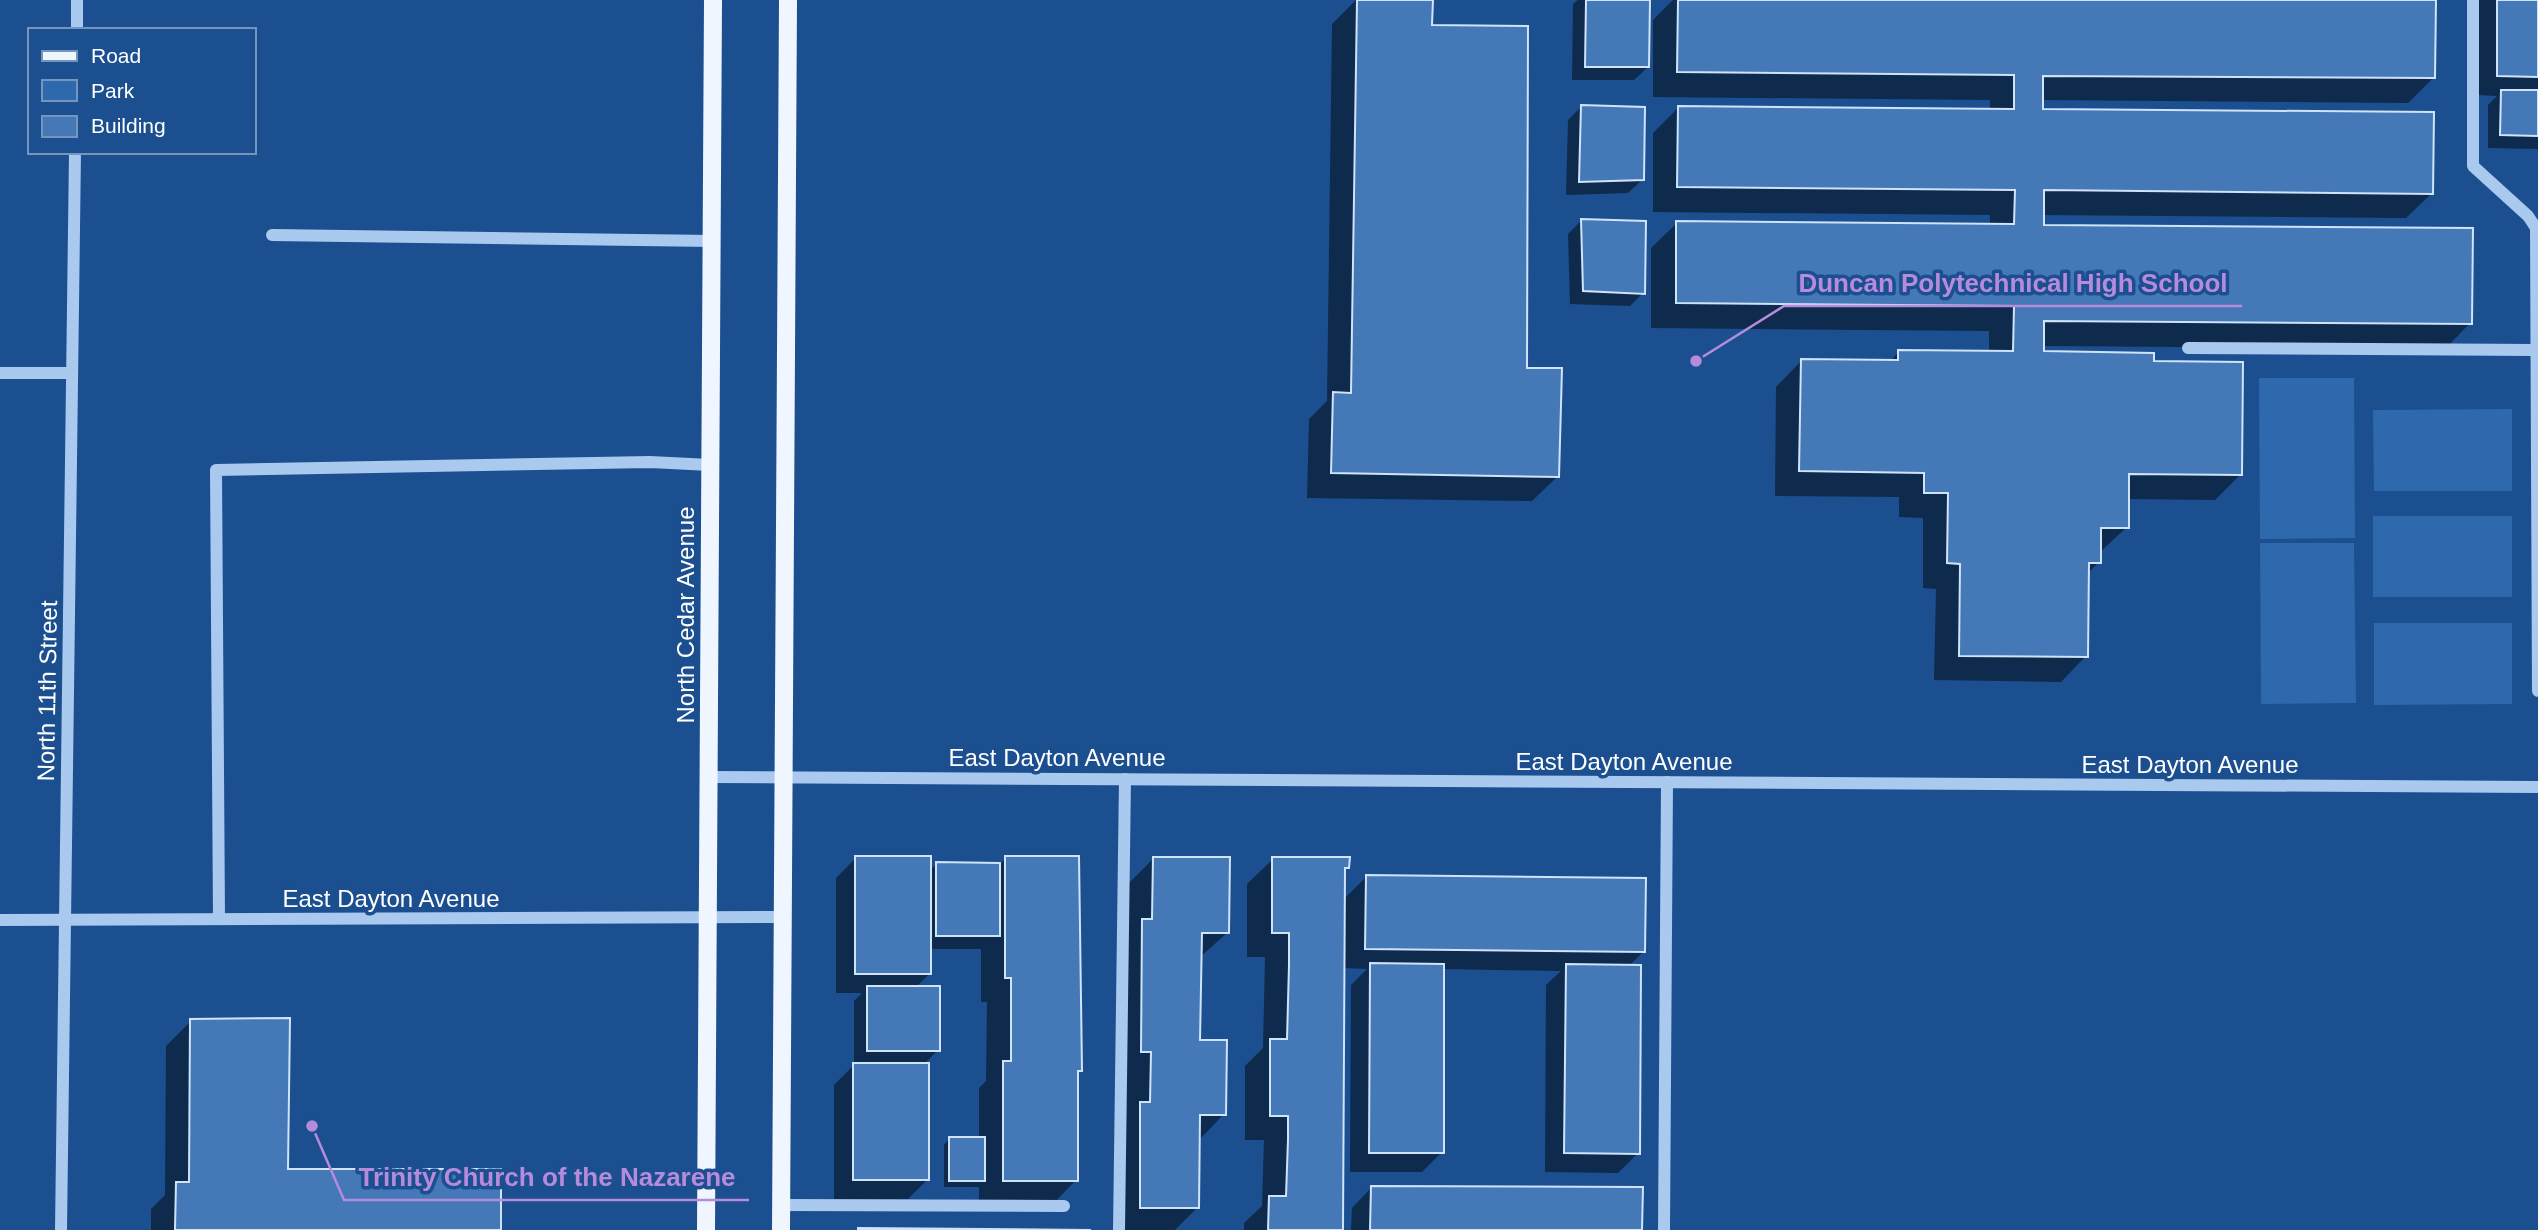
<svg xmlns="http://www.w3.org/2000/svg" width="2538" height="1230" viewBox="0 0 2538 1230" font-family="Helvetica,sans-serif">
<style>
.green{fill:#2e69ad}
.shadow{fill:#0007}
.building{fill:#4478b7;stroke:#cfe3fa;stroke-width:2}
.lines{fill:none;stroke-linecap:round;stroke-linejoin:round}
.minor{stroke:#a9c9ee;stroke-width:12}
.major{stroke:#f0f6ff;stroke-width:18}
.labels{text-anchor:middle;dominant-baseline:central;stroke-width:7;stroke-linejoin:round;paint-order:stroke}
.street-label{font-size:24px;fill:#fff;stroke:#1b4f8f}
.leader{fill:none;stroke:#b68bdc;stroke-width:2.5}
.callout-dot{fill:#b68bdc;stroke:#1b4f8f;stroke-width:2.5}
.callout-label{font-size:26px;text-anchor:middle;font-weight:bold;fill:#b68bdc;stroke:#1b4f8f;stroke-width:7;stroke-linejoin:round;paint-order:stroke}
</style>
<rect width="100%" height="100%" fill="#1b4f8f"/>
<g class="green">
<polygon points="2259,378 2354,378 2355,538 2260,539"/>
<polygon points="2512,409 2512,491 2374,491 2373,410"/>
<rect x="2373" y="516" width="139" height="81"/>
<polygon points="2260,543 2354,543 2356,703 2261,704"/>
<polygon points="2374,623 2512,623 2512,704 2374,705"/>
</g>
<g class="shadow">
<polygon points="1356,0 1431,0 1430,27 1558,476 1532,501 1307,498 1309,419 1327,401 1332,24"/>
<polygon points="1578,0 1649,0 1648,67 1634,80 1572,80 1573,4"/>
<polygon points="1673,0 2434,0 2433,78 2408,103 2042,100 2042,111 2432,193 2406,218 2043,215 2043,227 2470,323 2445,349 2042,346 2042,353 2153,363 2240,475 2215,500 2127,499 2127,527 2099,553 2099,562 2087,574 2086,656 2061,682 1934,680 1936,589 1923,588 1923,518 1899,517 1899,497 1775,496 1776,387 1801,361 1889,362 1899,352 1989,353 1989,331 1651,328 1651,248 1677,223 1990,226 1990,215 1653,212 1653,133 1678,108 1990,111 1990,100 1653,97 1653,20"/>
<polygon points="2478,0 2538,0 2538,149 2488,148 2488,105 2497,96 2477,95"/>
<polygon points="1581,107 1642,180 1628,193 1566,195 1568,120"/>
<polygon points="1582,220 1643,293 1630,306 1570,304 1568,234"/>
<polygon points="856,858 929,871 937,864 1000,864 1006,858 1080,1071 1076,1075 1076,1180 1051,1206 979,1206 979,1187 944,1187 944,1145 950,1138 979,1138 979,1088 986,1081 987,1002 981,1002 981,949 929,949 929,974 915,988 938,1050 923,1065 928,1179 908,1199 834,1199 834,1085 854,1065 854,1001 862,993 836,993 836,878"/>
<polygon points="1153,859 1227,933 1199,958 1198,1042 1224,1114 1198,1141 1198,1207 1175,1230 1115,1230 1128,884"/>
<polygon points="1273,859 1347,867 1343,871 1343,900 1366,877 1644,951 1629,966 1638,1153 1618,1173 1545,1172 1546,985 1561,971 1443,969 1442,1152 1422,1172 1350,1172 1351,985 1367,969 1343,968 1341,1230 1244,1230 1244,1223 1262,1206 1264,1140 1245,1140 1245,1066 1263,1048 1265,957 1247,957 1247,884"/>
<polygon points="191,1021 287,1170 499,1230 151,1230 151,1209 165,1195 166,1046"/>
<polygon points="1371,1188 1640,1230 1351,1230 1352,1208"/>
</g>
<g class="building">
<polygon points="1357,0 1433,0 1432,25 1528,26 1527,368 1562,368 1559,477 1331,473 1333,392 1351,393"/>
<polygon points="1586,0 1650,0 1649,67 1585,67"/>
<polygon points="1678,0 2436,0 2435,78 2043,76 2043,109 2434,112 2433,194 2044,190 2044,225 2473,228 2472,324 2044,321 2044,351 2154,353 2154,361 2243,362 2242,475 2129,474 2129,528 2101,528 2101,563 2089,563 2088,657 1959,656 1960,564 1947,563 1948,493 1924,493 1924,473 1799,471 1801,359 1898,360 1898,350 2013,351 2014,306 1676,303 1676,221 2014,224 2015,190 1677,187 1678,106 2014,109 2014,75 1677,72"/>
<polygon points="2497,0 2538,0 2538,77 2497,76"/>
<polygon points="2501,90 2538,90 2538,136 2500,135"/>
<polygon points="1581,105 1645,107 1644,180 1579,182"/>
<polygon points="1581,219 1646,221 1645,294 1583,291"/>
<rect x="855" y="856" width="76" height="118"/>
<polygon points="1005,856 1079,856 1082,1071 1078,1071 1078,1181 1003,1181 1003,1061 1011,1061 1011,978 1005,978"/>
<polygon points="1153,857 1230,857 1229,933 1202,933 1200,1040 1227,1040 1226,1115 1200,1115 1199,1208 1140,1208 1140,1102 1150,1102 1151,1052 1141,1052 1142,919 1152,919"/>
<polygon points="1272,857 1350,857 1349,868 1345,868 1343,1230 1268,1230 1269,1196 1286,1196 1288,1139 1288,1116 1270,1116 1270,1039 1287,1039 1289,965 1289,933 1272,933"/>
<polygon points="936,862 1000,863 1000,936 936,936"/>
<polygon points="1366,875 1646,878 1645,952 1365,949"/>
<polygon points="1370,963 1444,964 1444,1153 1369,1153"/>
<polygon points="1566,964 1641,965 1640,1154 1564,1153"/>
<rect x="867" y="986" width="73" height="65"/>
<polygon points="290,1018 288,1169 501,1169 501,1230 175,1230 176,1182 189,1182 190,1019"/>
<rect x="853" y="1063" width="76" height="117"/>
<rect x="949" y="1137" width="36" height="44"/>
<polygon points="1371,1186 1643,1187 1642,1230 1370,1230"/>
<polygon points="858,1228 1091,1230 858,1230"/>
</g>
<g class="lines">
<g class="minor">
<polyline points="2473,0 2473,166 2528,216 2536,228 2538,691"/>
<polyline points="77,30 77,0"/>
<polyline points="272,235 713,241"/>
<polyline points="2188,348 2536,350"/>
<polyline points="0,373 72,373"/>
<polyline points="709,777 2538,787"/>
<polyline points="219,919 216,470 650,462 710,465"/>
<polyline points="0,920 782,917"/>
<polyline points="781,1205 1064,1206"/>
<polyline points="61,1230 75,152"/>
<polyline points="1119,1230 1125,779"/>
<polyline points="1664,1230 1667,782"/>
</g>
<g class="major">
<polyline points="706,1230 713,0"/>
<polyline points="781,1230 788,0"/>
</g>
</g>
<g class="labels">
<g class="street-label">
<text transform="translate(685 615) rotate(-90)">North Cedar Avenue</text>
<text transform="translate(47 691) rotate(-89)">North 11th Street</text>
<text x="1057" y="757">East Dayton Avenue</text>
<text x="1624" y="761">East Dayton Avenue</text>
<text x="2190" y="764">East Dayton Avenue</text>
<text x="391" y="898">East Dayton Avenue</text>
</g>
</g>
<path class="leader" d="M1696 361L1784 306H2242M312 1126L344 1200H749"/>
<g class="callout-dot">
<circle cx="1696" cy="361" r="7"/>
<circle cx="312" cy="1126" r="7"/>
</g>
<g class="callout-label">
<text x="2013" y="292">Duncan Polytechnical High School</text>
<text x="547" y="1186">Trinity Church of the Nazarene</text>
</g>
<rect x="28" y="28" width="228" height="126" fill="#1b4f8f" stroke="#7695bc" stroke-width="2"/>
<rect x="42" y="51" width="35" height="10" fill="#f0f6ff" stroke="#7695bc" stroke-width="2"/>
<text x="91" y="63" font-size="21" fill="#ffffff">Road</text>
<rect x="42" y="80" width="35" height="21" fill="#2e69ad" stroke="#7695bc" stroke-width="2"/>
<text x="91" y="98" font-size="21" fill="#ffffff">Park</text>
<rect x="42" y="116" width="35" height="21" fill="#4478b7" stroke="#7695bc" stroke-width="2"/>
<text x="91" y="133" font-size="21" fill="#ffffff">Building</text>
</svg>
